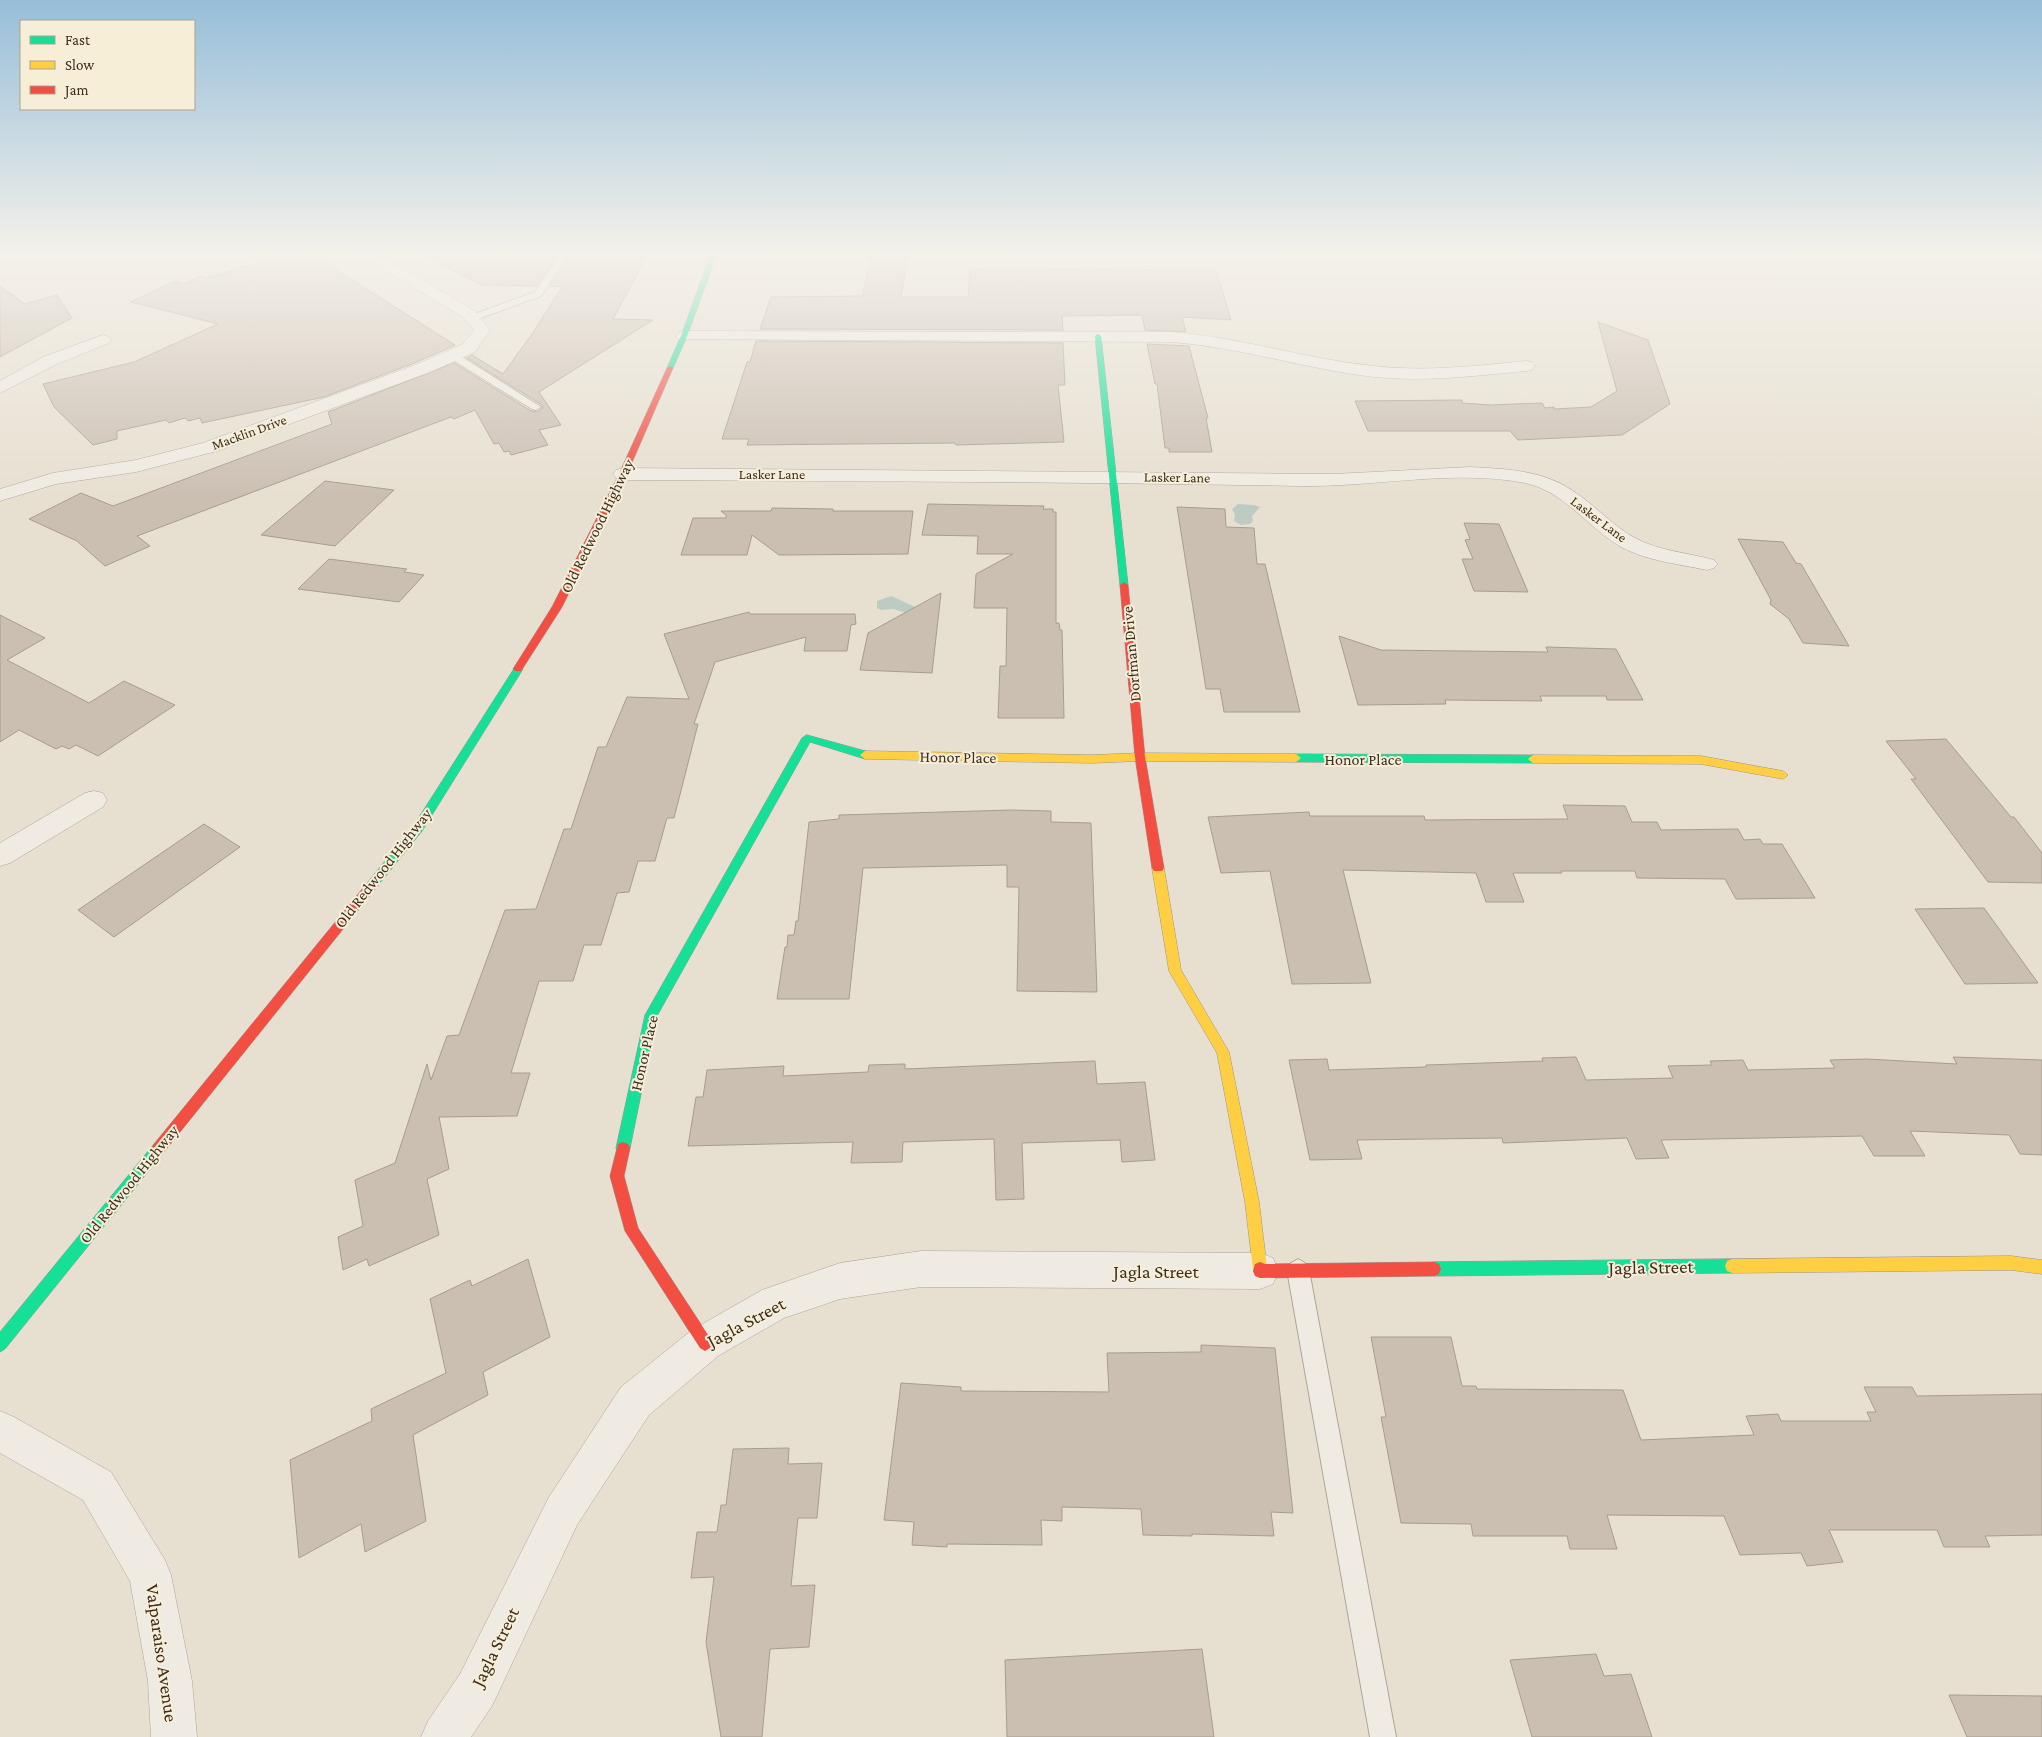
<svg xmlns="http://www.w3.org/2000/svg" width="2042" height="1737" viewBox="0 0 2042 1737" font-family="'Crimson Pro',serif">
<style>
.water{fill:#bcccc2}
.building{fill:#cbbfb2;stroke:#a89c90}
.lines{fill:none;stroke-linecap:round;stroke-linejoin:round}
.lane-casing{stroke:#ada599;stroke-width:2}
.street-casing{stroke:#ada599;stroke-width:1}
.fast-casing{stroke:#9c958a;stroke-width:1}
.slow-casing{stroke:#9c958a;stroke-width:1}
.jam-casing{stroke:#9c958a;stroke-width:1}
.lane{fill:#efebe3;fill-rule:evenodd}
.street{fill:#efebe3;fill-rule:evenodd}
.fast{fill:#16e098;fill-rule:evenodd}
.slow{fill:#ffcf43;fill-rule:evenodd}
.jam{fill:#f24e42;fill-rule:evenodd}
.labels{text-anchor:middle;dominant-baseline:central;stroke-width:4;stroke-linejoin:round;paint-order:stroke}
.far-street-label{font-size:14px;fill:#3d2e20;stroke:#f7eed8}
.street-label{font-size:16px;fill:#3d2e20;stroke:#f7eed8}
.near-street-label{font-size:19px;fill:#3d2e20;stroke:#f7eed8}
</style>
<rect width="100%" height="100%" fill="#e7e0d1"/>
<g class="water">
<polygon points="1238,504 1254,505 1260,507 1252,516 1253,521 1250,524 1241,525 1234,521 1235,515 1232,509"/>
<polygon points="891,596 920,609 910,614 893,609 881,610 877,608 877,601"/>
</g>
<g class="building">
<polygon points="289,254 299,254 308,259 316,257 455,345 417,362 324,397 202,423 200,418 188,421 185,418 169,423 166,420 117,431 117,439 93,445 54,407 43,384 134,362 218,324 131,302 175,281 184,284 200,276 206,278"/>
<polygon points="422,254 487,254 491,256 557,256 537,286 481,285"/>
<polygon points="596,254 648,254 613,319 653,320 539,392 561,425 539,430 548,445 511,455 509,451 504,452 499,443 494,444 475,410 454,419 451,417 137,536 150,546 105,566 77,541 29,519 81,493 113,506 332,424 328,412 454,363 531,411 537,412 543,408 542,405 467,358 472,355 503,374 532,334 562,287 550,286 570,256 594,256"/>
<polygon points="872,254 907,254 906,258 908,258 901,297 968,297 970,269 1216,270 1231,320 1182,317 1186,332 1145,330 1142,315 1062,316 1063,330 760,329 771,297 862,296"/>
<polygon points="0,286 25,304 57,295 72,318 0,357"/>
<polygon points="1598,322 1648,340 1670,404 1622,435 1518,440 1510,431 1368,431 1355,401 1462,400 1462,403 1490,405 1542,403 1545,408 1554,407 1554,409 1591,407 1617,391"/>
<polygon points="756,341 1063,343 1065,385 1058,385 1064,442 956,445 955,443 747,445 749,439 722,439 747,362 750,362"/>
<polygon points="1147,344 1189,346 1208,418 1206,418 1212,452 1169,452 1169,448 1165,448 1157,384 1155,384"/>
<polygon points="325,481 394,490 335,546 261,535"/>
<polygon points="928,504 1044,506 1043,509 1053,509 1053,512 1056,512 1056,623 1059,623 1060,630 1062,630 1064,718 998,718 1000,666 1006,666 1007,608 974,608 976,574 1013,554 977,554 978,536 922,535"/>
<polygon points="1177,507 1225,509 1226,527 1254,528 1257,564 1265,564 1300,712 1224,712 1220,689 1206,689"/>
<polygon points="772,508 833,509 833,511 913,511 908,554 779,555 752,535 747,555 681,555 693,518 726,518 726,515 721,511 771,511"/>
<polygon points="1464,523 1499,524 1528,592 1474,591 1462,559 1473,559 1465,540 1470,539"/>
<polygon points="1738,539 1783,542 1796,563 1801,564 1849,646 1803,643 1789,619 1770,604 1771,600"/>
<polygon points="329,559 407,569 404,572 424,575 399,602 298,589"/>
<polygon points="941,593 932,673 860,670 868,633"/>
<polygon points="749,612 750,614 855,614 856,624 851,625 847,651 804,651 806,637 715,662 694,724 698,724 674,818 667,818 655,861 638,861 629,892 617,893 601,945 584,945 573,981 539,981 511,1073 530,1073 517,1116 439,1117 449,1169 427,1179 439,1235 369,1266 367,1259 343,1270 338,1237 363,1226 355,1180 395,1163 427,1064 431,1080 447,1036 459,1035 505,910 536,909 564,829 571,829 598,747 606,747 627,697 689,699 664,634"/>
<polygon points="0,615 45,638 7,660 89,703 124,681 175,705 98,756 76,745 69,749 62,746 56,749 19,730 0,742"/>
<polygon points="1339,636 1381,650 1548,652 1546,647 1616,649 1643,700 1607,700 1606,696 1540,696 1542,701 1445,700 1446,704 1358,705"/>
<polygon points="1946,739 2011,817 2014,817 2042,853 2042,883 1988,882 1911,779 1916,779 1886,741"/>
<polygon points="1563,805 1625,806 1632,822 1657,822 1661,830 1738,829 1744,840 1760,839 1763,844 1782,844 1815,898 1736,899 1725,879 1637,878 1635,871 1561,871 1562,873 1513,873 1524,902 1486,902 1476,873 1343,870 1371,983 1292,984 1270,871 1221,873 1208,817 1309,812 1310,816 1424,816 1425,820 1568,819"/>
<polygon points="1011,810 1051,811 1051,822 1091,823 1097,992 1017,991 1019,887 1007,887 1007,865 863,868 849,999 777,999 785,947 787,947 788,935 794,935 796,921 798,921 809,822 839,819 839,815"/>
<polygon points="204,824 240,847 114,937 78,910"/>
<polygon points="1984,908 2038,983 1965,984 1915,909"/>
<polygon points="1576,1057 1586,1080 1673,1078 1668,1066 1712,1065 1710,1061 1743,1060 1748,1070 1835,1068 1830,1060 1867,1059 1957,1064 1953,1057 2042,1060 2042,1155 2020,1154 2009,1135 1910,1131 1925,1156 1874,1156 1862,1136 1661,1140 1669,1158 1636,1159 1627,1138 1503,1143 1502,1138 1357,1140 1362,1159 1310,1160 1289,1060 1327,1059 1329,1070 1426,1067 1426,1065 1543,1061 1542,1058"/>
<polygon points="1095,1061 1097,1084 1145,1082 1155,1160 1122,1162 1120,1140 1022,1143 1024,1199 996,1200 994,1139 903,1142 902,1162 851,1163 853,1142 688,1146 696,1097 703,1097 707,1070 784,1066 783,1076 868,1072 869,1065 905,1064 905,1069"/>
<polygon points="528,1259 550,1337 483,1372 488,1395 413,1435 426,1521 365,1552 361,1524 299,1558 290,1460 372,1421 371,1409 446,1373 430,1299 470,1280 472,1286"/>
<polygon points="1371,1337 1451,1337 1462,1386 1476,1386 1477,1389 1623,1390 1641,1440 1754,1435 1746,1416 1778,1414 1781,1421 1871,1421 1867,1412 1876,1412 1864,1387 1912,1387 1917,1396 2042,1394 2042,1535 1985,1536 1990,1547 1944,1547 1937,1530 1829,1530 1843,1562 1807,1566 1801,1553 1740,1555 1724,1516 1607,1515 1617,1549 1570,1549 1567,1536 1473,1536 1471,1524 1401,1523 1381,1417 1386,1417"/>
<polygon points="1201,1345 1275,1348 1293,1513 1271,1512 1274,1536 1192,1534 1192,1536 1143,1535 1141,1509 1062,1507 1062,1521 1041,1520 1042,1545 947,1544 947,1547 912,1545 914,1522 884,1520 901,1383 961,1387 961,1391 1109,1392 1107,1353 1201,1352"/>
<polygon points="789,1448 788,1464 822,1463 817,1518 798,1518 791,1586 815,1585 809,1647 770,1649 762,1737 721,1737 706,1642 714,1577 691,1578 697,1532 717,1532 721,1505 726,1505 733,1449"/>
<polygon points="1202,1649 1214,1737 1007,1737 1005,1660"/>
<polygon points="1596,1654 1604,1676 1631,1674 1652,1737 1532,1737 1510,1660"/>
<polygon points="1949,1695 2042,1696 2042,1737 1967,1737"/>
</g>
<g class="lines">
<g class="lane-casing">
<g id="lane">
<polygon points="561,254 569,254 541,296 475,320 469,320 469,316 535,292"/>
<polygon points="452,352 456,353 541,407 536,410 532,409 448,357 447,355"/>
<polygon points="1298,1259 1305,1263 1309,1270 1396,1737 1370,1737 1287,1270 1291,1263"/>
</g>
</g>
<g class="street-casing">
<g id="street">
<polygon points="361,254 378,254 475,311 490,330 475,352 430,372 217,451 136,472 56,484 0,501 0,489 53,473 136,460 203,443 418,364 463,344 474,330 463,317 363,257"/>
<path d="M 684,331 L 1171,332 C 1240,337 1305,359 1374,366 C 1425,372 1475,366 1526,361 L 1532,362 L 1535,366 L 1532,370 L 1526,371 C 1475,376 1425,382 1374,377 C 1305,369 1240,347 1171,342 L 678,339 L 676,336 L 678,333 Z"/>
<polygon points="103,335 109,337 111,340 109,343 55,365 0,393 0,381 43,357"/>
<path d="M 1470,467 C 1507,469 1545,470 1576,493 C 1597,507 1614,527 1637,539 C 1660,551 1689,553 1714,560 L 1718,564 L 1714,568 L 1707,570 C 1679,564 1647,561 1621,547 C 1588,528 1564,491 1525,483 C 1454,469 1375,487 1302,486 C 1076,482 849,481 623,480 L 616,478 L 613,474 L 616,470 L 623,468 L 1334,474 Z"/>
<polygon points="94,791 103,793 107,800 103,807 10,863 0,866 0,843 85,793"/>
<polygon points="921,1251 1260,1253 1273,1258 1278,1271 1273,1284 1260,1289 921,1287 840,1299 784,1318 718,1356 649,1415 577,1525 492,1706 471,1737 421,1737 428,1721 460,1674 549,1497 621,1387 692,1330 762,1290 840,1263"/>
<polygon points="0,1411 14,1417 111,1472 165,1560 171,1575 192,1681 197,1737 151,1737 148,1681 130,1581 83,1500 0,1453"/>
</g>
</g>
<g class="fast-casing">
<g id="fast">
<polygon points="711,254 717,254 687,336 673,368 668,369 667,368 681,336"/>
<polygon points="1098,334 1101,336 1128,585 1124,588 1120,585 1095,336"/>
<polygon points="518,666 523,669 422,831 376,888 368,888 366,885 368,882 414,825 515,667"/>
<polygon points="807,735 869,752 870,755 865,759 810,742 657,1016 630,1148 628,1152 623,1154 618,1152 616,1148 645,1015 802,738"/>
<polygon points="1296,754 1533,755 1538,759 1533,763 1296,762 1291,758"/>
<polygon points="159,1142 164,1144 166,1148 164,1152 5,1349 0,1352 0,1332 154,1144"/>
<polygon points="1732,1259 1737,1261 1739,1266 1737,1271 1732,1273 1434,1276 1429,1274 1427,1269 1429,1264 1434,1262"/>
</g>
</g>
<g class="slow-casing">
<g id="slow">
<polygon points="865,751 1092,755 1140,753 1296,754 1301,758 1296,762 1140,761 1092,763 865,759 860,755"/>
<polygon points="1533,755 1701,756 1783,771 1788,775 1783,779 1701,764 1533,763 1528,759"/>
<polygon points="1158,864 1162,865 1164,868 1181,970 1229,1052 1259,1202 1267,1269 1265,1274 1260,1276 1255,1274 1253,1269 1245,1202 1217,1053 1169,971 1152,868 1154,865"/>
<polygon points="2011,1256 2042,1260 2042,1274 2011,1270 1732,1273 1727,1271 1725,1266 1727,1261 1732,1259"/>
</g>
</g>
<g class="jam-casing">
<g id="jam">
<polygon points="670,366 673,368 627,474 562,607 521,671 515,671 513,669 552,607 619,474 667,368"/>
<polygon points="1124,582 1128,585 1145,757 1164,868 1162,871 1154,871 1152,868 1135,757 1120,585"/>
<polygon points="372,881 376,882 378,885 376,888 164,1152 159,1154 154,1152 152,1148 154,1144 368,882"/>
<polygon points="623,1142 628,1144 630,1148 624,1176 638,1228 710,1338 713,1343 710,1348 705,1351 700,1348 625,1231 610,1176 618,1144"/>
<polygon points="1260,1262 1265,1264 1434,1262 1439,1264 1441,1269 1439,1274 1434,1276 1260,1278 1255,1276 1253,1271 1255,1264"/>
</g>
</g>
<use href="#lane" class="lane"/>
<use href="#street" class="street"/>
<use href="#fast" class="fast"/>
<use href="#slow" class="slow"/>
<use href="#jam" class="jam"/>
</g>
<linearGradient id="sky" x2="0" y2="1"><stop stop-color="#96bed9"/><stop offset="0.51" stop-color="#f4f1ea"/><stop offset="1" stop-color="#f4f1ea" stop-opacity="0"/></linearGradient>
<rect width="2042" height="497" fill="url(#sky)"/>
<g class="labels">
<g class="far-street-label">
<text transform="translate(249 432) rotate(-20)">Macklin Drive</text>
<text x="772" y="474">Lasker Lane</text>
<text transform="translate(1177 477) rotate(1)">Lasker Lane</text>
<text transform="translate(1599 519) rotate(37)">Lasker Lane</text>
</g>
<g class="street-label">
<text transform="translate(597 526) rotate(-64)">Old Redwood Highway</text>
<text transform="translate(1131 654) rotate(-95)">Dorfman Drive</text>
<text transform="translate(958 757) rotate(1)">Honor Place</text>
<text x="1363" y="759">Honor Place</text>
<text transform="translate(383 868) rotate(-52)">Old Redwood Highway</text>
<text transform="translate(644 1053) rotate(-77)">Honor Place</text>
<text transform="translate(129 1184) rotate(-51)">Old Redwood Highway</text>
</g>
<g class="near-street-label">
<text transform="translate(1651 1267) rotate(-1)">Jagla Street</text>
<text x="1156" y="1271">Jagla Street</text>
<text transform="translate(746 1322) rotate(-28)">Jagla Street</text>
<text transform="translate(495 1647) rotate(-64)">Jagla Street</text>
<text transform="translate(162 1653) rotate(82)">Valparaiso Avenue</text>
</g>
</g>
<rect x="20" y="20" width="175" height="90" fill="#f7eed8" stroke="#ada18e"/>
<rect x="30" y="36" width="25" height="8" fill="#16e098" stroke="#ada18e"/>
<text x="65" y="45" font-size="15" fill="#3d2e20">Fast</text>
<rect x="30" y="61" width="25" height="8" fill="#ffcf43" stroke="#ada18e"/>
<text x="65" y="70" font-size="15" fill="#3d2e20">Slow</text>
<rect x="30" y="86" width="25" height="8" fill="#f24e42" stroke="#ada18e"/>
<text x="65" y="95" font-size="15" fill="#3d2e20">Jam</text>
</svg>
